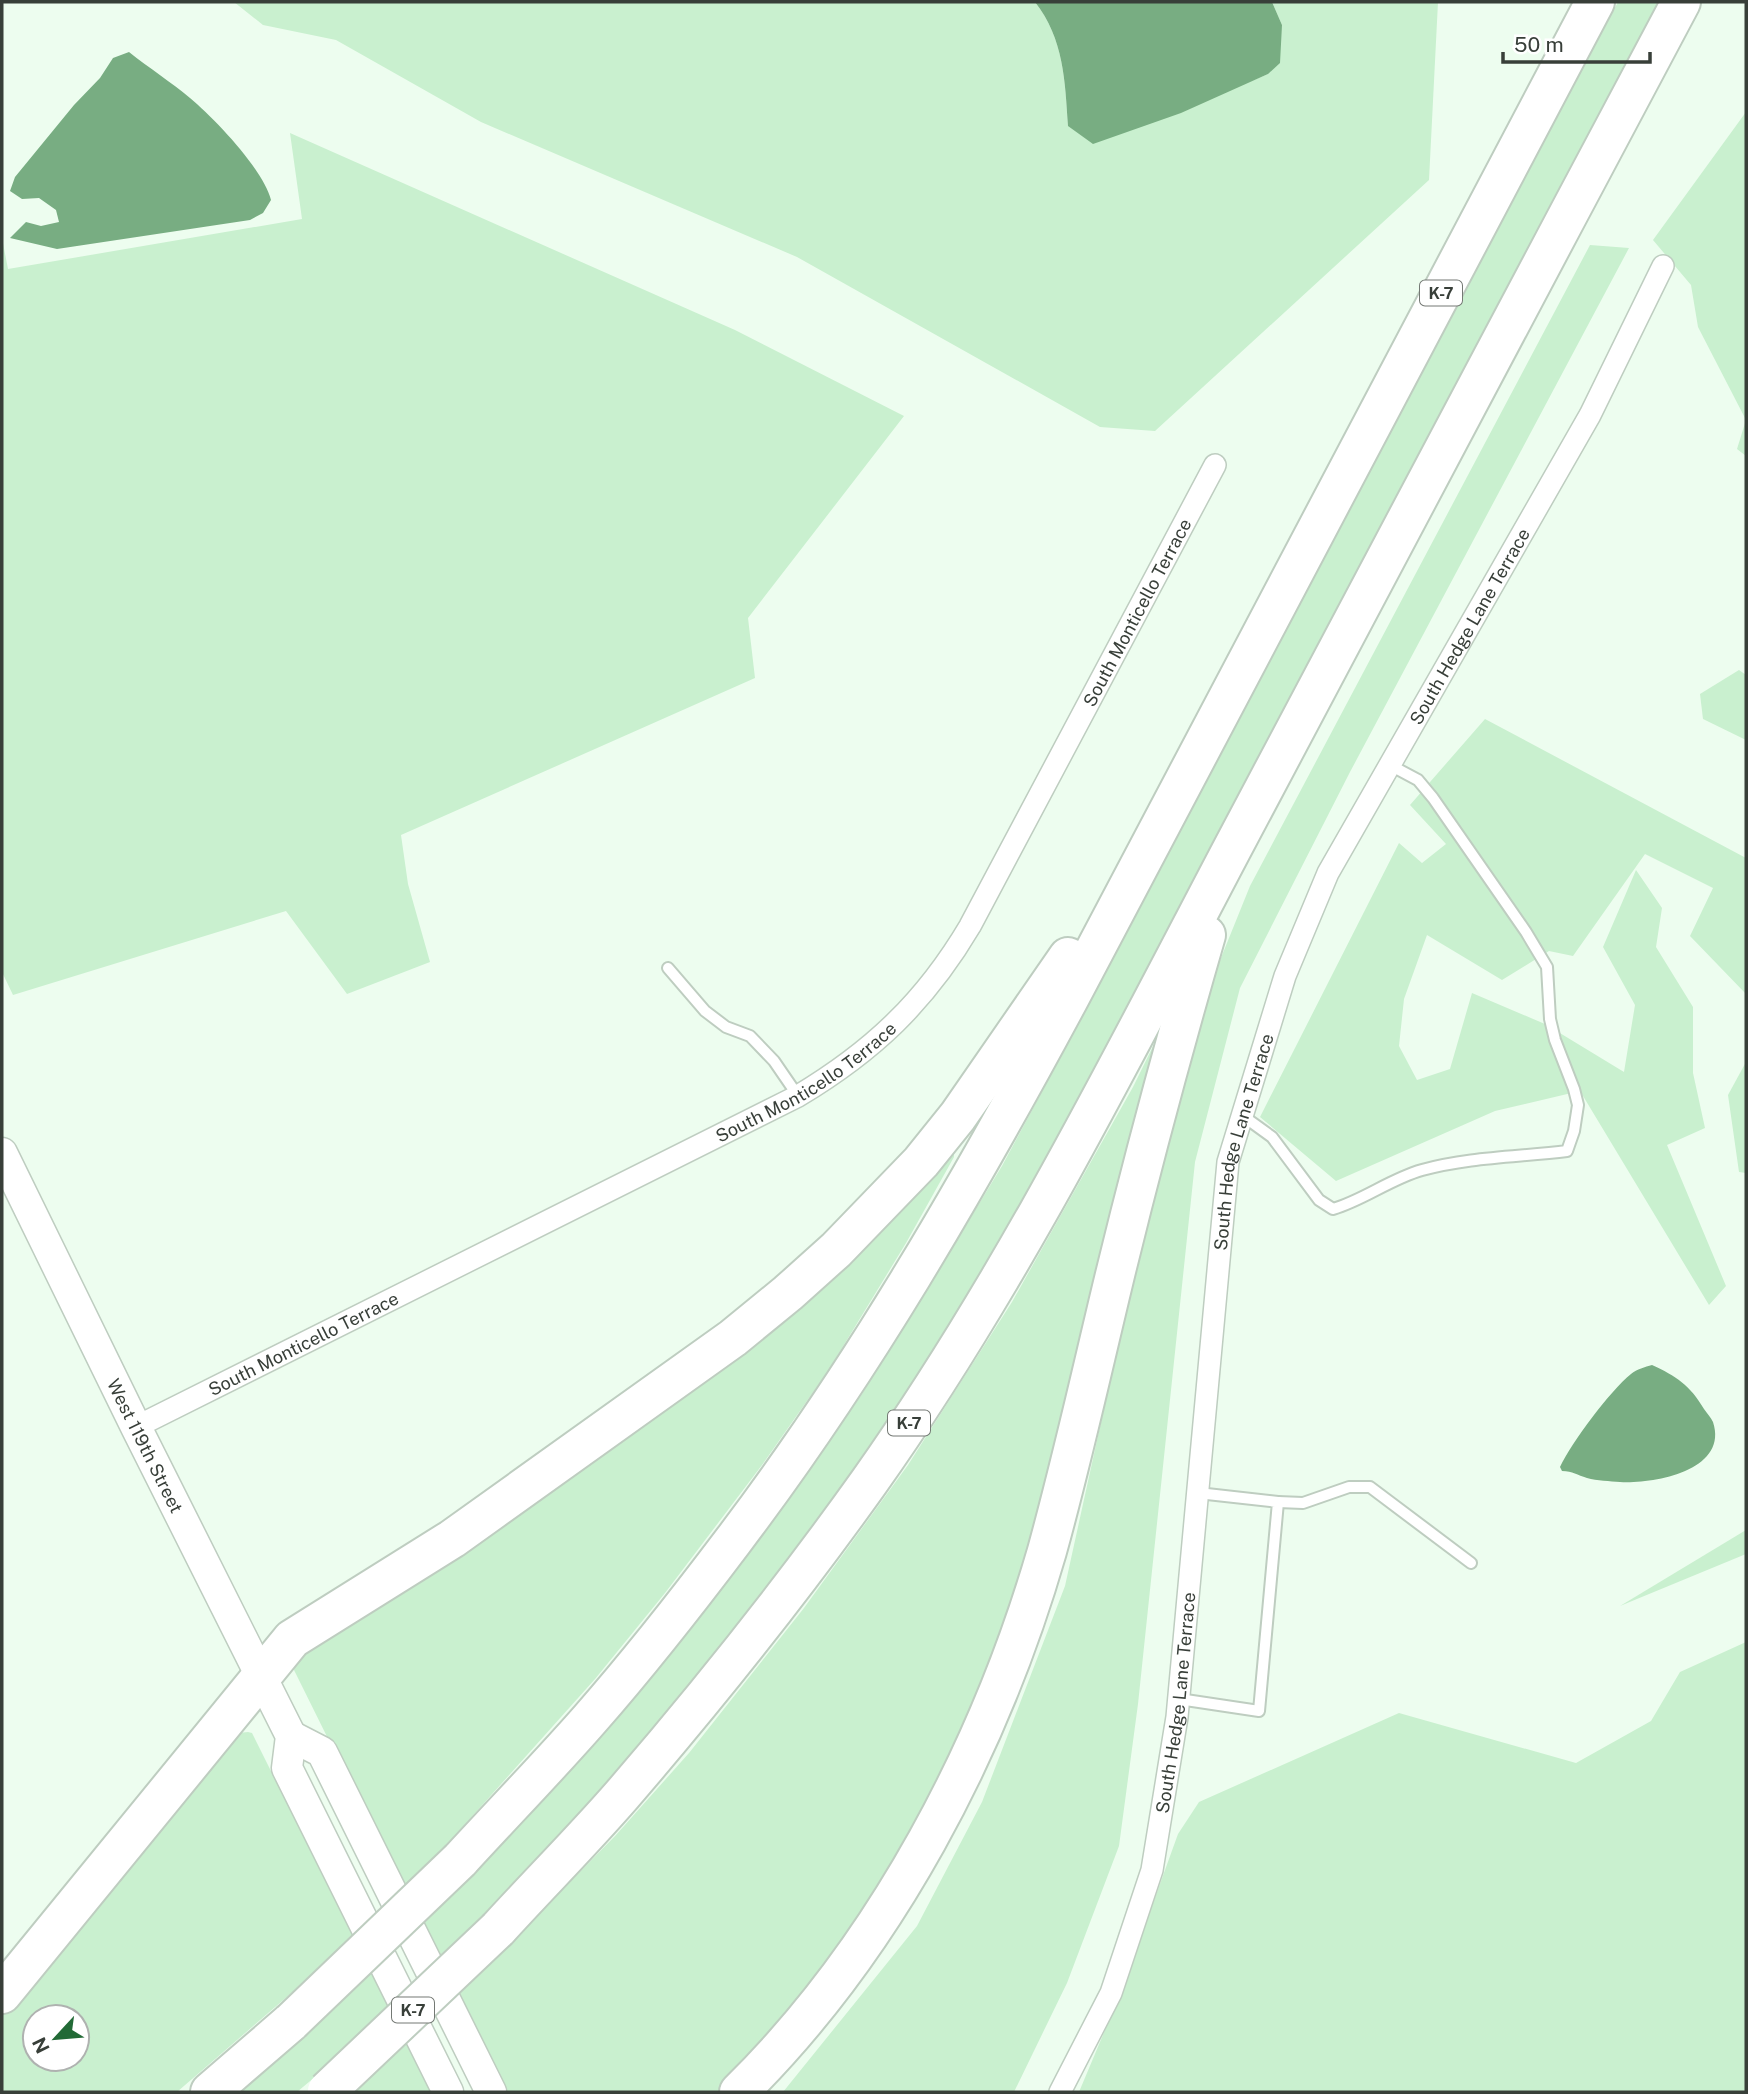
<svg xmlns="http://www.w3.org/2000/svg" width="1748" height="2094" viewBox="0 0 1748 2094" font-family="'Public Sans',sans-serif">
<style>
.green{fill:#c9f0cf;fill-rule:evenodd}
.water{fill:#78ad82}
.lines{fill:none;stroke-linecap:round;stroke-linejoin:round}
.service-casing{stroke:#becdc0;stroke-width:14}
.minor-casing{stroke:#becdc0;stroke-width:24}
.secondary-casing{stroke:#becdc0;stroke-width:33}
.motorway-casing{stroke:#becdc0;stroke-width:42}
.service{stroke:#fff;stroke-width:10}
.minor{stroke:#fff;stroke-width:21}
.secondary{stroke:#fff;stroke-width:30}
.motorway{stroke:#fff;stroke-width:38}
.motorway-bridge-casing{stroke:#becdc0;stroke-width:42;stroke-linecap:butt}
.motorway-bridge{stroke:#fff;stroke-width:38}
.labels{text-anchor:middle;dominant-baseline:central;stroke-width:7;stroke-linejoin:round;paint-order:stroke}
.shield{fill:#fff;stroke:#747974;stroke-width:2}
.shield-label{font-size:16px;font-weight:bold;fill:#383f39}
.street-label{font-size:18px;fill:#383f39;stroke:#fff}
</style>
<rect width="100%" height="100%" fill="#edfdef"/>
<g class="green">
<path d="M 234,2 L 1035,2 C 1064,39 1065,81 1068,126 L 1254,80 L 1268,74 L 1282,25 L 1272,2 L 1438,2 L 1429,180 L 1155,431 L 1100,427 L 797,257 L 481,122 L 336,40 L 263,25 Z"/>
<polygon points="1618,2 1660,2 1114,1035 1002,1238 906,1395 823,1514 514,1939 616,1835 689,1753 804,1608 908,1465 1012,1302 1133,1087 1159,1034 1052,1485 972,1726 852,1936 722,2092 503,2092 294,1670 294,1662 305,1652 427,1570 954,1137 954,1157 906,1243 828,1371 762,1465 665,1593 595,1679 451,1840 470,1871 756,1542 862,1394 932,1281 1002,1166 1038,1099"/>
<polygon points="1746,112 1746,456 1737,449 1746,420 1698,327 1691,285 1653,240"/>
<polygon points="290,133 735,330 904,416 748,618 755,678 401,835 408,884 430,962 347,994 286,911 13,995 2,972 2,238 8,269 302,219"/>
<polygon points="1590,245 1629,248 1350,772 1240,988 1195,1162 1138,1704 1119,1846 1067,1983 1014,2092 783,2092 917,1926 982,1802 1065,1586 1125,1313 1189,1037 1250,886"/>
<polygon points="1739,670 1746,675 1746,740 1703,719 1700,694"/>
<polygon points="1485,719 1746,858 1746,994 1690,936 1713,888 1645,854 1573,956 1549,951 1502,980 1427,935 1404,999 1399,1046 1417,1080 1450,1069 1472,993 1545,1024 1624,1072 1635,1005 1603,947 1636,870 1662,908 1656,947 1693,1007 1693,1073 1705,1128 1667,1145 1726,1286 1709,1305 1580,1091 1495,1111 1336,1181 1260,1117 1399,843 1422,863 1446,844 1410,805"/>
<polygon points="1746,1062 1746,1173 1739,1172 1728,1095"/>
<polygon points="1746,1530 1746,1554 1620,1606"/>
<polygon points="1746,1642 1746,2092 1079,2092 1121,1992 1178,1834 1199,1802 1399,1713 1576,1763 1651,1721 1680,1672"/>
<path d="M 248,1732 L 252,1733 L 431,2092 L 354,2092 L 334,2061 L 297,2092 L 238,2092 L 328,2012 L 311,1976 L 177,2092 L 2,2092 L 2,2013 L 213,1751 L 238,1733 ZM 35,2017 L 77,2017 L 77,2059 L 35,2059 Z"/>
</g>
<g class="water">
<path d="M 1035,2 L 1272,2 L 1282,25 L 1280,63 L 1268,74 L 1181,113 L 1093,144 L 1068,126 C 1065,81 1064,39 1035,2 Z"/>
<path d="M 129,52 C 149,68 171,82 190,98 C 215,119 263,169 271,200 L 263,213 L 250,220 L 57,249 L 10,238 L 26,222 L 41,226 L 59,222 L 56,210 L 39,198 L 22,199 L 10,191 L 15,177 L 74,105 L 100,78 L 113,58 Z"/>
<path d="M 1652,1365 C 1676,1376 1690,1385 1704,1409 C 1707,1413 1711,1418 1713,1422 C 1729,1471 1653,1484 1620,1482 C 1610,1481 1597,1481 1587,1478 C 1577,1475 1573,1471 1562,1471 L 1560,1467 C 1572,1442 1610,1391 1631,1374 C 1637,1369 1645,1367 1652,1365 Z"/>
</g>
<g class="lines">
<g class="service-casing">
<g id="service">
<polyline points="668,968 705,1011 726,1027 750,1036 774,1061 798,1096"/>
<path d="M 1243,1116 L 1272,1137 L 1319,1200 L 1333,1209 C 1364,1200 1390,1179 1422,1170 C 1469,1157 1519,1157 1567,1151 L 1574,1131 L 1578,1105 L 1574,1089 L 1555,1040 L 1550,1019 L 1547,967 L 1526,932 L 1433,798 L 1418,780 L 1390,765"/>
<polyline points="1278,1502 1303,1503 1349,1487 1370,1487 1471,1563"/>
<polyline points="1179,1699 1259,1711 1278,1502 1198,1493"/>
</g>
</g>
<g class="minor-casing">
<g id="minor">
<path id="s1" d="M 136,1427 L 798,1096 C 873,1051 925,1002 970,926 L 1215,465"/>
<path id="s2" d="M 1060,2092 L 1111,1993 L 1152,1870 L 1177,1717 L 1228,1162 L 1285,976 L 1328,873 L 1590,415 L 1663,266"/>
</g>
</g>
<g class="secondary-casing">
<g id="secondary">
<path id="s3" d="M 2,1153 L 136,1427 L 291,1736 L 287,1768 L 448,2092"/>
<polyline points="291,1736 322,1752 491,2092"/>
</g>
</g>
<g class="motorway-casing">
<g id="motorway">
<path d="M 460,1860 C 503,1813 548,1767 590,1719 C 640,1662 687,1602 733,1541 C 862,1371 968,1187 1069,999 L 1595,2"/>
<path d="M 498,1929 C 539,1884 582,1841 622,1795 C 709,1694 792,1590 869,1482 C 1010,1283 1119,1064 1232,849 C 1382,566 1531,284 1681,2"/>
<polyline points="2,1994 292,1639 452,1539 733,1338 788,1293 836,1250 921,1162 958,1116 1068,957"/>
<polyline points="210,2092 291,2022"/>
<path d="M 739,2092 C 886,1947 990,1748 1047,1551 C 1072,1461 1092,1370 1114,1279 C 1142,1164 1173,1049 1206,935"/>
</g>
</g>
<use href="#service" class="service"/>
<use href="#minor" class="minor"/>
<use href="#secondary" class="secondary"/>
<use href="#motorway" class="motorway"/>
<g class="motorway-bridge-casing">
<g id="motorway-bridge">
<polyline points="291,2022 460,1860"/>
<polyline points="327,2091 498,1929"/>
</g>
</g>
<use href="#motorway-bridge" class="motorway-bridge"/>
</g>
<g class="labels">
<g class="shield">
<rect x="1420" y="280.5" width="42" height="25" rx="5"/>
<rect x="888" y="1410.5" width="42" height="25" rx="5"/>
<rect x="392" y="1997.5" width="42" height="25" rx="5"/>
</g>
<g class="shield-label">
<text x="1441" y="293">K-7</text>
<text x="909" y="1423">K-7</text>
<text x="413" y="2010">K-7</text>
</g>
<g class="street-label">
<text stroke="none"><textPath href="#s1" startOffset="1340">South Monticello Terrace</textPath></text>
<text stroke="none"><textPath href="#s2" startOffset="1544">South Hedge Lane Terrace</textPath></text>
<text stroke="none"><textPath href="#s1" startOffset="754">South Monticello Terrace</textPath></text>
<text stroke="none"><textPath href="#s2" startOffset="976">South Hedge Lane Terrace</textPath></text>
<text stroke="none"><textPath href="#s1" startOffset="187">South Monticello Terrace</textPath></text>
<text stroke="none"><textPath href="#s3" startOffset="326">West 119th Street</textPath></text>
<text stroke="none"><textPath href="#s2" startOffset="410">South Hedge Lane Terrace</textPath></text>
</g>
</g>
<rect width="1748" height="2094" fill="none" stroke="#383f39" stroke-width="7"/>
<g transform="translate(56 2038) rotate(244)"><circle r="33" fill="#ffffff" stroke="#afb2b0" stroke-width="2"/>
<path d="M0-5L12 26L0 18L-12 26Z" fill="#226a36"/>
<text y="-10" font-size="19" font-weight="bold" text-anchor="middle" fill="#383f39">N</text>
</g>
<path d="M1503 52v10h147v-10" fill="none" stroke="#383f39" stroke-width="3.5"/>
<text x="1514" y="52" font-size="21" fill="#383f39" stroke="#ffffff" stroke-width="5" paint-order="stroke">50 m</text>
</svg>
